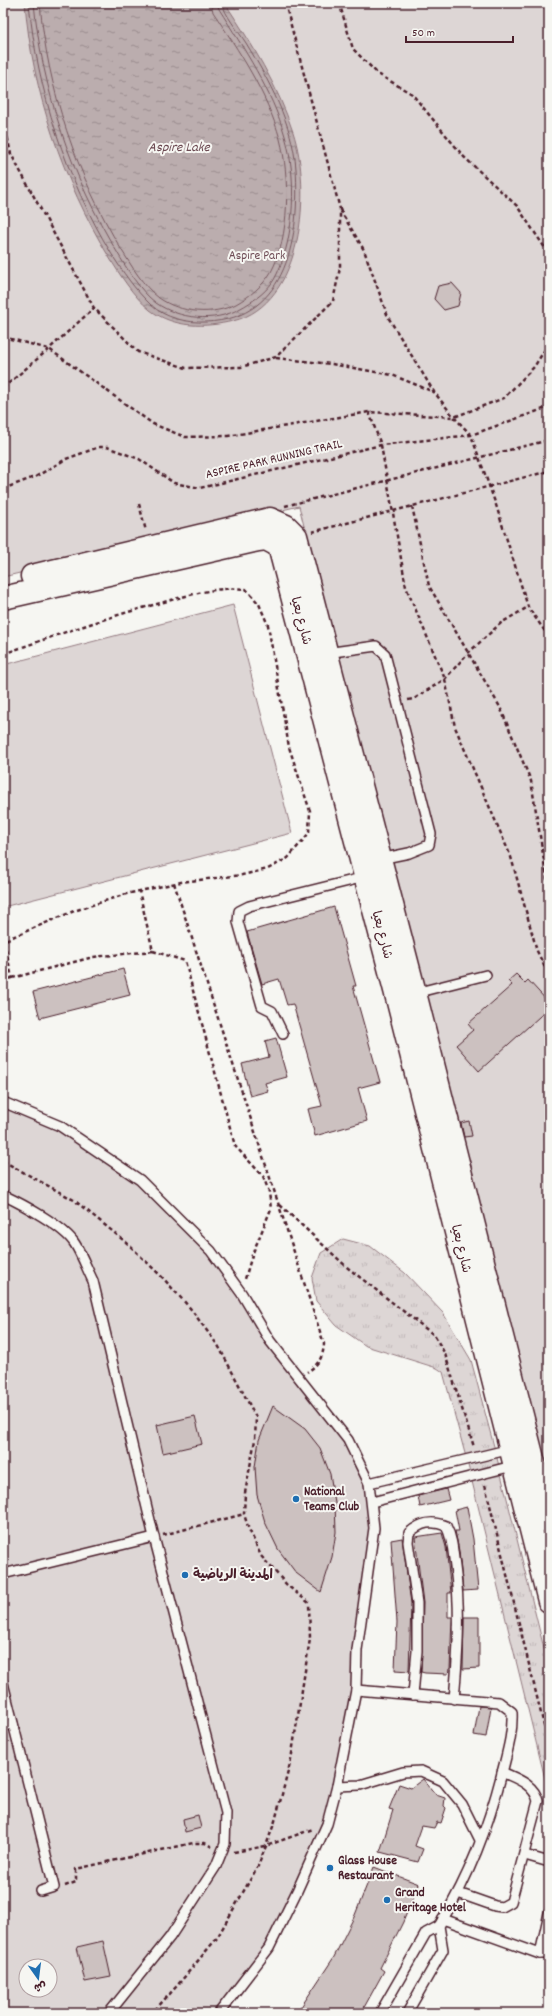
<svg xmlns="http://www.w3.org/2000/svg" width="552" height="2016" viewBox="0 0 552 2016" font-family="Dekko,'Playpen Sans Arabic',sans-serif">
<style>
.grass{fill:url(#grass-tufts);stroke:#947a80}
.park{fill:#ddd6d5;stroke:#947a80;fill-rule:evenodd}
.water{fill:url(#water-ripples);stroke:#8e747a}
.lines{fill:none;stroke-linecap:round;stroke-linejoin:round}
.shore{stroke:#77585f;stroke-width:1}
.building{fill:#ccc1c0;stroke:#4a1f2b}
.lane-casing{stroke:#4a1f2b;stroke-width:12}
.secondary-casing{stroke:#4a1f2b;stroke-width:25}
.path{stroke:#4a1f2b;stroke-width:2.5;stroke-dasharray:4 3;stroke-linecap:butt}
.lane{stroke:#f6f6f2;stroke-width:9}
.secondary{stroke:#f6f6f2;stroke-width:22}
.poi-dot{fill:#1f6fb2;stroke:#f6f6f2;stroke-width:1.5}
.labels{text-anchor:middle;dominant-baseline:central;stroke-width:4;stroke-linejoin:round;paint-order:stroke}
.park-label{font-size:13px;fill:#6f4d56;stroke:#f6f6f2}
.street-label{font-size:13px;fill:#4a1f2b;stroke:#f6f6f2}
.poi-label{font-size:13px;font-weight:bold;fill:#4a1f2b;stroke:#f6f6f2;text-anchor:start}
.water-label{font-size:14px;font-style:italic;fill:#6c4a52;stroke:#f6f6f2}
</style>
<defs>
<pattern id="grass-tufts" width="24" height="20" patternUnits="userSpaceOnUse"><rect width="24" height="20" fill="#ddd6d5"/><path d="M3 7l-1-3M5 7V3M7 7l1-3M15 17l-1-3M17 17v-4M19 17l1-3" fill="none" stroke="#bfb7b7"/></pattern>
<pattern id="water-ripples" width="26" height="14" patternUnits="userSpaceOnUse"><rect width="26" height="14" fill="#bbadae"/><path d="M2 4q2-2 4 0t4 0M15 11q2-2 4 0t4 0" fill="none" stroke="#9a8c8e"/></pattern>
</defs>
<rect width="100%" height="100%" fill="#f6f6f2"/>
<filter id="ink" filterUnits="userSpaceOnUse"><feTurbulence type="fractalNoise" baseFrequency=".025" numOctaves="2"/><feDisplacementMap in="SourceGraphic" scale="8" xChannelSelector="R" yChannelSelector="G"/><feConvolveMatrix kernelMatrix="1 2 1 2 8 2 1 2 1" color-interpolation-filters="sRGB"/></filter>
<g filter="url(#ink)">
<polygon class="grass" points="343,1239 370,1246 405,1273 443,1313 471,1360 496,1454 549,1669 549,1795 467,1461 443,1372 437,1368 366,1346 336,1325 316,1301 312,1278 321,1253"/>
<g class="park">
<polygon points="3,3 549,3 549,1507 299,506 3,577"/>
<polygon points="233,605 292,833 3,907 3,665"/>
<path d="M 3,1102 L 60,1126 L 140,1180 L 211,1251 L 270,1341 L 348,1440 L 372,1502 L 356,1690 L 327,1824 L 269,1948 L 219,2013 L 3,2013 ZM 26,1966 L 50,1966 L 50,1990 L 26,1990 Z"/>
</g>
<path class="water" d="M 25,3 L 225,3 C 252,44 278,86 293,132 C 312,189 304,304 233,321 C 205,328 174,328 150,310 C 133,296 120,275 109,257 C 63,181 32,91 25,3 Z"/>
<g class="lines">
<g class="shore">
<path d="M 29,3 C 37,90 66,178 111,253 C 122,271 135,290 151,305 C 165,318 187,323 206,322 C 289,319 300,234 296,169 C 293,124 269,81 246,43 C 239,32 224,14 222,3"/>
<path d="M 34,3 C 42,90 72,178 117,252 C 127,269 140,291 156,303 C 179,319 214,323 239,309 C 254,301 270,290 277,274 C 295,236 297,176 285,136 C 272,91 244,49 219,9 L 217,3"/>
<path d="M 40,3 C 47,88 77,176 121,249 C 131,265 143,286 159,298 C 180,313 213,316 236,304 C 250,296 263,286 271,272 C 290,237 290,177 280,139 C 267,93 239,51 213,12 L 211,3"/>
</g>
</g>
<g class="building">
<polygon points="452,283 461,293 458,306 444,310 434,299 438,286"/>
<polygon points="334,907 356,986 353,986 380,1082 358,1088 367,1121 315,1136 308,1109 322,1106 293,1004 287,1005 279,979 262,984 247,932"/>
<polygon points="123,969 130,995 40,1018 33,992"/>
<polygon points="516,974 525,983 528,980 549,1003 549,1008 479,1071 456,1045 473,1030 468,1024 512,985 508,981"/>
<polygon points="276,1038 287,1077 265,1083 268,1091 250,1096 242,1064 269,1057 265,1041"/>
<polygon points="469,1121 472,1136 464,1137 461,1123"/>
<polygon points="273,1406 305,1429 320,1448 330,1474 335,1503 336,1532 332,1557 321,1592 296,1573 278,1549 265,1522 257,1495 255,1467 259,1440"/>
<polygon points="195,1416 202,1444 163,1453 157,1425"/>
<polygon points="446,1489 449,1500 420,1507 418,1496"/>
<polygon points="467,1507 473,1539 478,1590 463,1591 459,1551 455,1531 459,1531 455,1510"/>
<polygon points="442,1533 446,1547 451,1593 448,1593 448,1617 452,1617 450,1669 449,1669 448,1674 425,1673 421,1672 423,1603 415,1537"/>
<polygon points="402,1538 411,1603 409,1671 395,1670 397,1622 391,1540"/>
<polygon points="464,1617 479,1617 479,1668 463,1669"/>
<polygon points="479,1706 491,1707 486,1737 474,1735"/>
<polygon points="423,1779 436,1795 445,1798 444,1806 446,1808 441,1823 437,1822 434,1828 422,1826 415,1846 423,1849 418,1862 380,1852 393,1810 389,1809 399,1784 411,1788"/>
<polygon points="198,1815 201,1828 185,1832 183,1819"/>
<polygon points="374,1867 419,1884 403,1922 380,1968 384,1971 361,2013 297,2013 334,1957 355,1915"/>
<polygon points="103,1941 111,1977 85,1982 77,1947"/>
</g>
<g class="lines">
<g class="lane-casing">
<g id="lane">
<polyline points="326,653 376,646 385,654 431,834 429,845 409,853 380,859"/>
<polyline points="415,993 486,975"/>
<polyline points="283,1034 272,1011 262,1006 238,922 239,911 249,906 365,877"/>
<polyline points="3,1102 60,1126 140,1180 211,1251 242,1294 270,1341 348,1440 369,1483 374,1528 357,1650 356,1690 337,1786 327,1824 297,1891 269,1948 219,2013"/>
<path d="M 3,1195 C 22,1204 64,1226 75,1244 C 82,1255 87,1269 93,1281 L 154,1537 L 226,1813 L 225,1844 L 216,1866 L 170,1937 L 109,2013"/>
<polyline points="369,1483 511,1449"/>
<polyline points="372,1502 516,1465"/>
<polyline points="3,1574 154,1537"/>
<polyline points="3,1683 54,1887 41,1891"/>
<path d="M 356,1690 L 499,1702 L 512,1712 C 513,1732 508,1749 503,1769 C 490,1821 471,1873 443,1919"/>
<path d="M 413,1695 L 417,1651 L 417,1603 L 408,1542 L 409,1533 C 421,1522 432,1520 446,1526 C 453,1539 453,1553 455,1567 C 461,1611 458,1655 454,1699"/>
<polyline points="3,1726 13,1724"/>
<polyline points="337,1786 360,1785 403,1772 421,1771 443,1781 462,1804 480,1840"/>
<polyline points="525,1855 549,1862"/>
<path d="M 458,1893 L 495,1906 L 502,1907 L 511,1902 L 538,1801 C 534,1784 517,1779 502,1772"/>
<polyline points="540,1954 549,1913"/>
<polyline points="380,2013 426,1933 439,1926"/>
<polyline points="407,2013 443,1950 439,1926 443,1919 540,1954 549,1954"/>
</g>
</g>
<g class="secondary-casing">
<g id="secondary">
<polyline points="32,576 270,519 286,526 296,536 415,993 549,1522"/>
<polyline points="3,598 258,540 266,539 279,546 397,998 549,1601"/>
</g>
</g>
<g class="path">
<polyline points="343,3 341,9 353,49 378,74 412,94 464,157 517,206 549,254"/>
<polyline points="3,117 11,154 94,308 138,352 186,368 241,367 276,357 333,301 340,268 340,209 285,3"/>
<polyline points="3,157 11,154"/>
<polyline points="340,210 364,250 388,317 434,392 454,417 471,435 496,505 528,607 549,637"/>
<polyline points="3,337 49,349 153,424 185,437 228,436 369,412 454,417 504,398 534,367 549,343"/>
<polyline points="276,358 332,364 392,375 434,392"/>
<polyline points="3,388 49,349 94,308"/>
<polyline points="369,412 381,445 406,587 445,679 455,727 511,857 537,951 549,976"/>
<polyline points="3,489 37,476 66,459 99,447 107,447 139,459 174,483 200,488 381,445 471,435 549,407"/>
<polyline points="139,504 146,531"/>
<polyline points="285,506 549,440"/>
<polyline points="412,506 429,586 500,707 531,781 549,891"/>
<polyline points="312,532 549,471"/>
<path d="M 3,654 C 54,636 104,618 157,604 C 186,596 216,586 246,589 L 259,604 L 268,625 L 289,747 L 310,811 L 309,833 L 288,858 L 268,869 L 242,875 L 181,882 L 126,894 L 74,911 L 3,941"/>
<polyline points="408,700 414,699 445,679 467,654 501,623 528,607"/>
<path d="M 174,883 L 324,1344 C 323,1358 318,1365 307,1372"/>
<polyline points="153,951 185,961 235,1146 263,1176 269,1192 271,1209 252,1255 245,1279"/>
<polyline points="12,978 93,957 153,951 139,891"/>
<polyline points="3,981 12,978 4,940"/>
<polyline points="3,1161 74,1200 127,1243 162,1277 190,1308 219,1347 256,1417 255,1440 245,1493 244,1514 248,1527 261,1556 287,1585 309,1603 310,1639 291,1760 275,1821 266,1846 258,1866 217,1938 176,1987 152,2013"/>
<polyline points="280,1205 348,1268 434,1335 445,1354 474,1447"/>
<polyline points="485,1485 549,1746"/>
<polyline points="163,1535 244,1514"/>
<polyline points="234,1852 266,1846 313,1829"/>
<polyline points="65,1886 76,1882 76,1869 193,1843 205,1843 212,1847"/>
<polyline points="3,2011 4,2013"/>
</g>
<use href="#lane" class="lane"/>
<use href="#secondary" class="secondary"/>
</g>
</g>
<g class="poi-dot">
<circle cx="296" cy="1499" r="4"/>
<circle cx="185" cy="1575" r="4"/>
<circle cx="330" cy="1868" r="4"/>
<circle cx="387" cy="1900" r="4"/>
</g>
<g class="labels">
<g class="park-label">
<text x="257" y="256">Aspire Park</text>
</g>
<g class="street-label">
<text transform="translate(274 460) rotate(-13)">ASPIRE PARK RUNNING TRAIL</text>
<text transform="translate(300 621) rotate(75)">شارع بعيا</text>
<text transform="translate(381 935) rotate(75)">شارع بعيا</text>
<text transform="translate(460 1249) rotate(76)">شارع بعيا</text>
</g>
<g class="poi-label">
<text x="304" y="1492">National<tspan x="304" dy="15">Teams Club</tspan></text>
<text x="193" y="1575">المدينة الرياضية</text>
<text x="338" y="1861">Glass House<tspan x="338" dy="15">Restaurant</tspan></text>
<text x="395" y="1893">Grand<tspan x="395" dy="15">Heritage Hotel</tspan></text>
</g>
<g class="water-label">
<text x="179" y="148">Aspire Lake</text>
</g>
</g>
<rect width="552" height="2016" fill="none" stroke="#f6f6f2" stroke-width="16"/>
<rect x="8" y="8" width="536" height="2000" fill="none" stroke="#4a1f2b" stroke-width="1.5" filter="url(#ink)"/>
<g transform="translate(38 1978) rotate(166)"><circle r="19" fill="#f6f6f2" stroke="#b1a0a2"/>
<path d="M0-3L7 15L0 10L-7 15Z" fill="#1f6fb2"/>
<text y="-6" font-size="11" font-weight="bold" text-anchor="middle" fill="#4a1f2b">ش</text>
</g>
<path d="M406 36v6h107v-6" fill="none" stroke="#4a1f2b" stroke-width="2"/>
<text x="412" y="36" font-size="12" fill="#4a1f2b" stroke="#f6f6f2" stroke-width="3" paint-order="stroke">50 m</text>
</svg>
